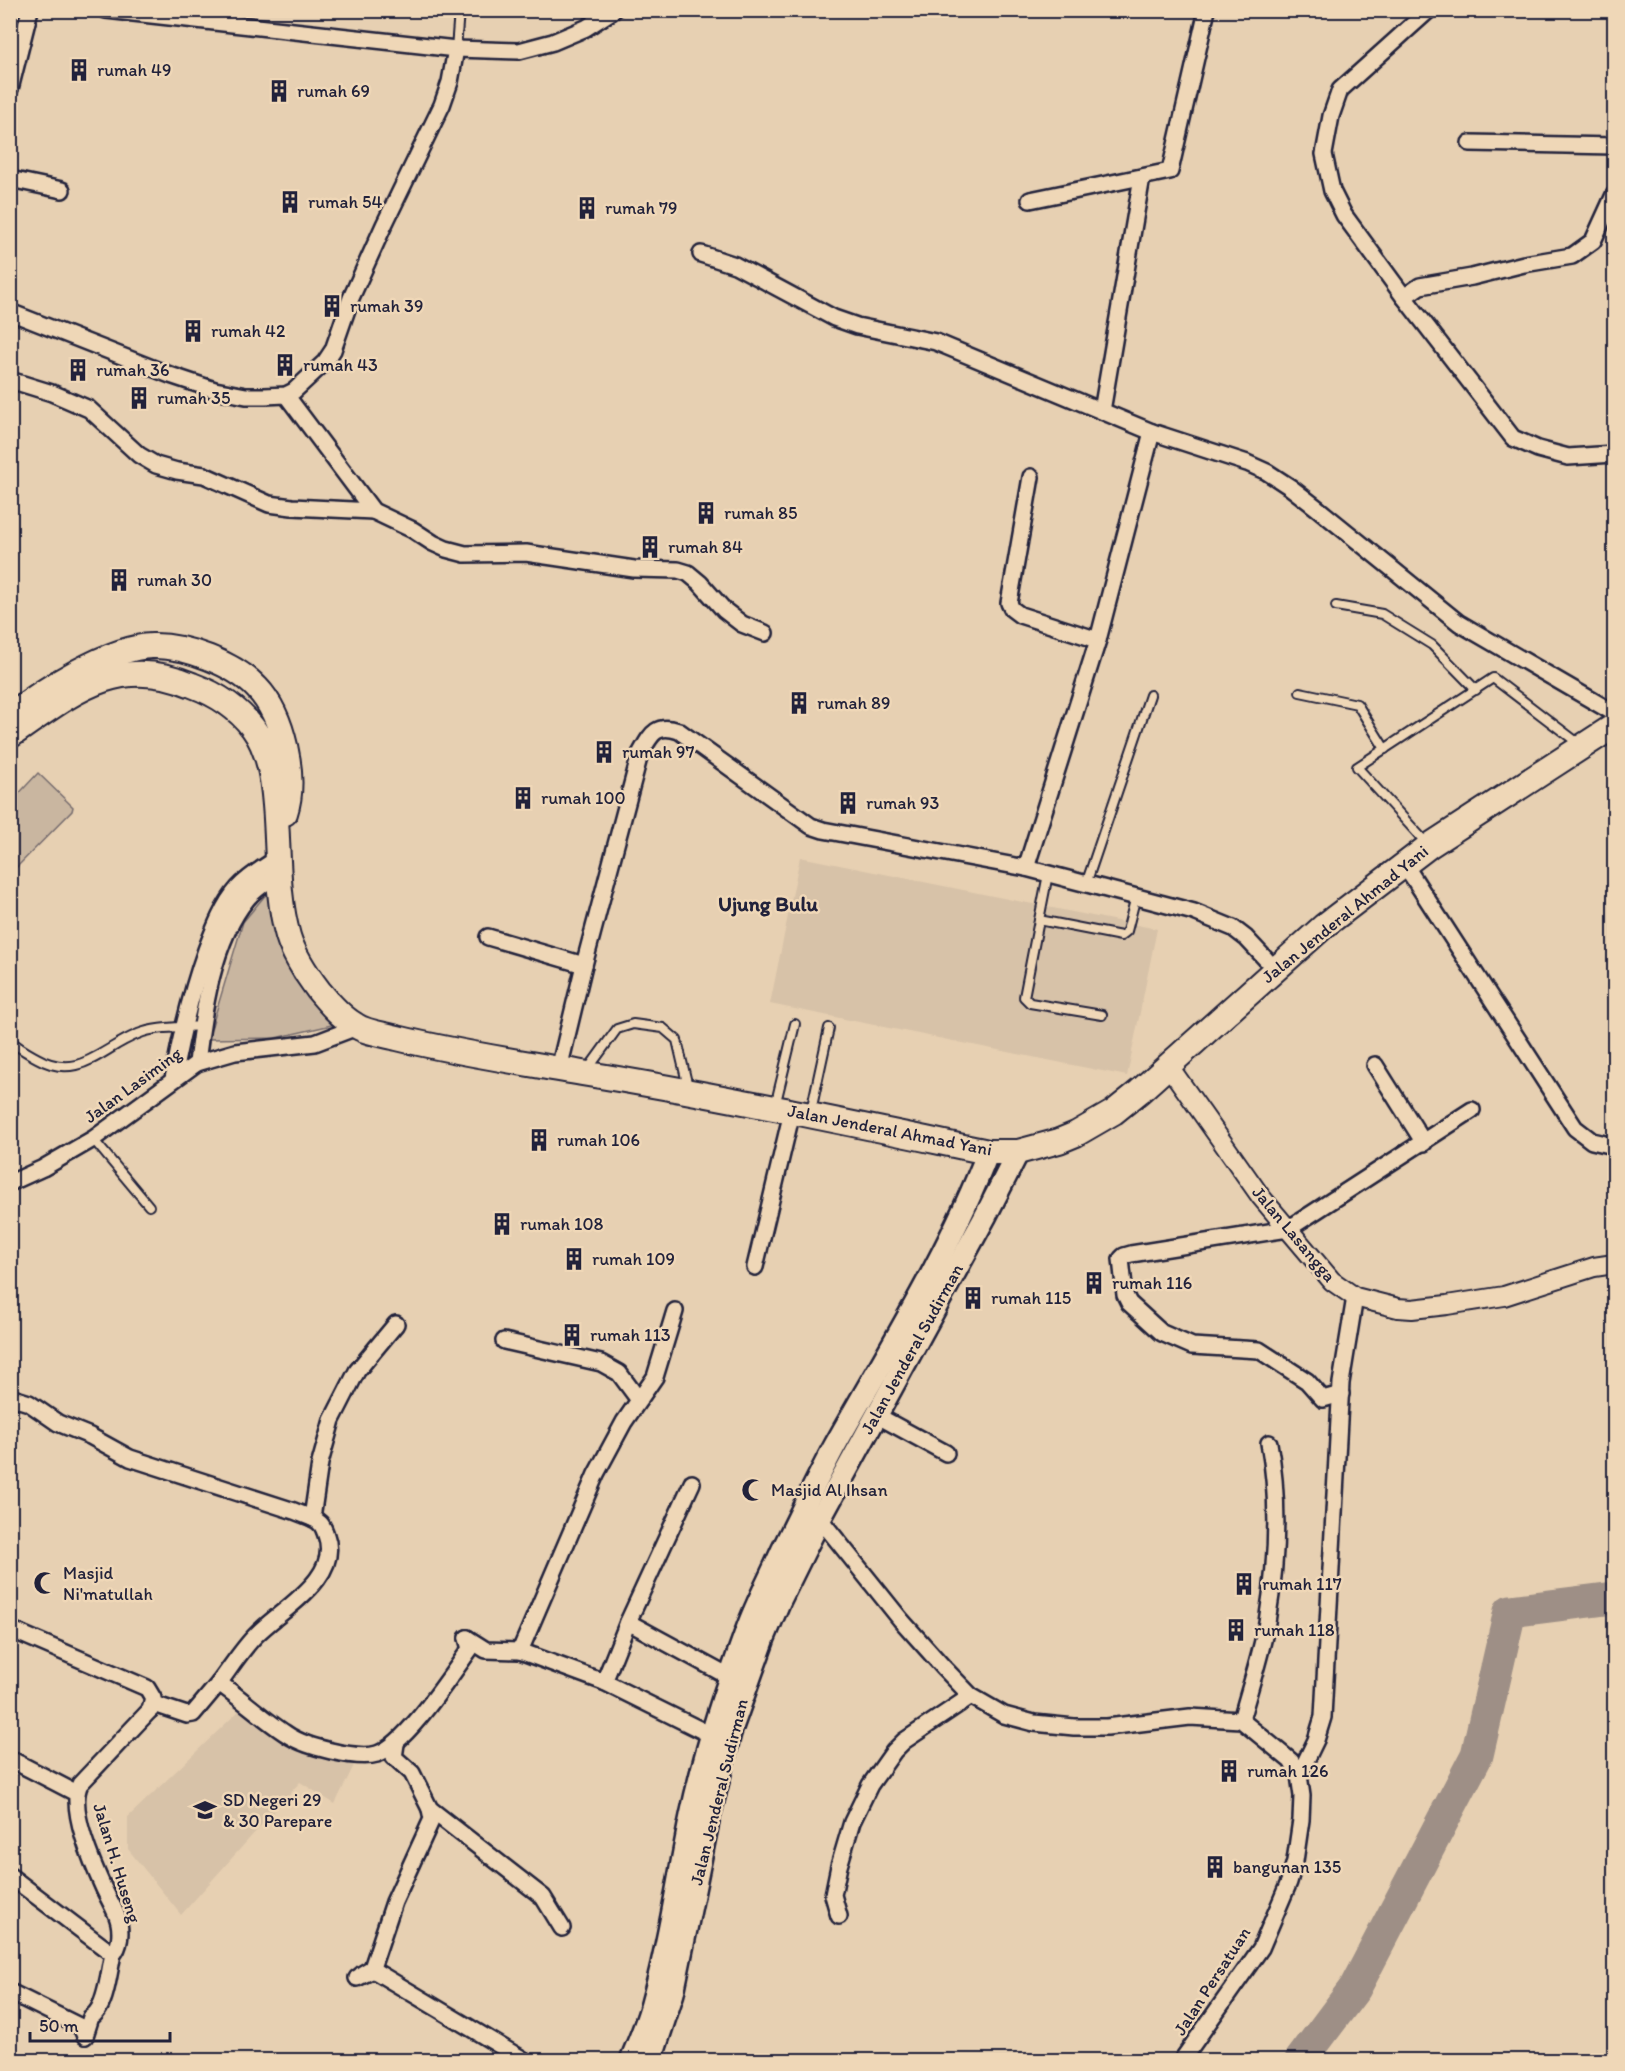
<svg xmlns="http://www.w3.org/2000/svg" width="1625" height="2071" viewBox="0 0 1625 2071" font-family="Itim,sans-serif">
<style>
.built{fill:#d7c2a8}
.green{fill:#c9b6a0;stroke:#766c6e;stroke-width:1.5}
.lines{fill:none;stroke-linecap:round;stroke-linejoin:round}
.river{stroke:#9e8f86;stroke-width:33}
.service-casing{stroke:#22223b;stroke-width:12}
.minor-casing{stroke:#22223b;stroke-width:20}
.tertiary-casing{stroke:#22223b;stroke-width:22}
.secondary-casing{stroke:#22223b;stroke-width:26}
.trunk-casing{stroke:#22223b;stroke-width:28}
.service{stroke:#efd7b7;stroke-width:8}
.minor{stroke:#efd7b7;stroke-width:15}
.tertiary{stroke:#efd7b7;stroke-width:18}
.secondary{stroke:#efd7b7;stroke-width:21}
.trunk{stroke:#efd7b7;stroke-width:24}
.labels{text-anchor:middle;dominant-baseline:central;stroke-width:5;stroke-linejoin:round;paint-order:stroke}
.poi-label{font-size:18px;fill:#22223b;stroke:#efd7b7;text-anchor:start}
.street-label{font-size:18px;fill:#22223b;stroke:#efd7b7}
.quarter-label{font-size:21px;font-weight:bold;fill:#22223b;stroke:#efd7b7}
</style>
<rect width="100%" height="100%" fill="#e7d0b2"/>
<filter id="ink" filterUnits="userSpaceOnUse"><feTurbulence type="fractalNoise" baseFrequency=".0167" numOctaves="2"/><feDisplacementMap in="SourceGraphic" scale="12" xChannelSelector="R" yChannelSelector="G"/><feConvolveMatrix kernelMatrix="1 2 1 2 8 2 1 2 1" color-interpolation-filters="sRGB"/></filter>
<g filter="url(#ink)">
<g class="built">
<polygon points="800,857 1157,929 1127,1076 770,1004"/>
<polygon points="242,1708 357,1759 335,1804 300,1782 181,1915 128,1849 128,1817"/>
</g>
<g class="green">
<polygon points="38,773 73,807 72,811 11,873 11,802"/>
<polygon points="268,892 277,937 294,979 336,1024 275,1038 208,1039 243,922"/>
</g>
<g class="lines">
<polyline class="river" points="1301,2060 1355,1988 1477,1755 1510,1611 1614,1598"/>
<g class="service-casing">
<g id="service">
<polyline points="456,49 459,10"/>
<polyline points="1336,606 1382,614 1432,645 1476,690"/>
<polyline points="1300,692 1357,704 1385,749"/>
<polyline points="1428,845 1357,767 1493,678 1578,743"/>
<polyline points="1048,874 1024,997 1030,1003 1102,1015"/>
<polyline points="1086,884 1150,695"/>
<polyline points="1039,920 1121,936 1127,931 1136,896"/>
<path d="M 10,1040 C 18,1048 28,1053 37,1058 C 79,1082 101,1048 138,1034 C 157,1026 181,1028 202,1026"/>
<polyline points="588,1069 617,1029 633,1024 663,1028 677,1040 688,1087"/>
<polyline points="775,1106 795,1024"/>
<polyline points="811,1111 829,1028"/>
<polyline points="93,1139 149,1206"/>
</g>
</g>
<g class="minor-casing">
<g id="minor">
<polyline points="106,10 456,49 519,51 553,42 586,28 614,10"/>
<polyline points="1429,10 1340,90 1331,116 1324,154 1332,191 1344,215 1404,297 1513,438 1538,449 1568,457 1614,454"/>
<polyline points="10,89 30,10"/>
<polyline points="1470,143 1614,146"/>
<polyline points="10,179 62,190"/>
<polyline points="1030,200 1170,171 1207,10"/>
<polyline points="701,254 735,265 834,318 857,326 936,342 1152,432 1098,640 1026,868"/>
<polyline points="1404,297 1420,286 1472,277 1524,264 1572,256 1593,241 1614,195"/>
<polyline points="10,312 170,375 215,390 246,396 265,396 286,395 294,391 325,362 333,350 351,298 384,225 442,105 450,82 456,49"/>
<polyline points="10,380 52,393 89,409 139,455 156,465 177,471 204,475 269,504 292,507 373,511"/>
<polyline points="286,395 373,511 413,530 433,543 446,549 465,554 526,553 634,569 678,570 688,573 700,583 724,610 742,624 765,633"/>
<polyline points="1102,411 1142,177"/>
<polyline points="1152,432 1247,463 1267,472 1290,487 1317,508 1459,623 1614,713"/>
<polyline points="1031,477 1009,603 1012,609 1020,615 1098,640"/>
<polyline points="1405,865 1575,1128 1592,1141 1614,1146"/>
<polyline points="488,937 584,965"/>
<path d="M 197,1063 C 203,1012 213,940 247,899 C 255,889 268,881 279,873"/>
<polyline points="1375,1065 1424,1143"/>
<path d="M 559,1069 L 584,965 L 640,754 C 651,735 655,723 679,731 L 811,826 L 823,830 L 1026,868 L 1194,912 L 1233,928 L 1246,938 L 1275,969"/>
<path d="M 173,1079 C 181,1035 191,992 206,950 C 214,929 223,905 238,888 C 249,876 264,867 278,858"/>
<polyline points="10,1183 43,1168 93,1139 197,1063 235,1052 315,1043 357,1027"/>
<polyline points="755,1267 792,1112"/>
<polyline points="504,1341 601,1363 619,1373 639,1400"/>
<polyline points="1341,1394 1323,1399 1307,1381 1259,1350 1192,1346 1162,1333 1129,1303 1125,1295 1121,1259 1124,1256 1131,1254 1288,1229 1472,1110"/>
<polyline points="10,1397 29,1403 58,1423 90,1436 130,1458 294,1511 312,1518 320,1463 332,1420 357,1371 396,1324"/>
<polyline points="876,1415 946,1453"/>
<polyline points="813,1513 820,1519 901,1620 944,1668 971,1696 1004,1715 1034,1723 1074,1727 1107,1727 1190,1717 1241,1720 1291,1761 1299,1775 1302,1796 1301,1820 1295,1861 1289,1882 1261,1948 1182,2060"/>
<polyline points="628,1622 692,1483"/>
<path d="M 10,1629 L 147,1688 L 153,1698 L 150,1710 L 80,1784 C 68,1808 93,1865 104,1889 C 109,1900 117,1912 119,1923 C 121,1933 120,1947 113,1954 L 102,1946 L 10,1876"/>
<polyline points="467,1638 486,1650 520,1651 604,1682 711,1735"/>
<polyline points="520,1651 596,1474 624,1422 655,1377 675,1311"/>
<polyline points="604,1682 628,1622 731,1678"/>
<path d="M 219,1683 C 231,1667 242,1649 256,1635 C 281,1609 342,1578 326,1535 C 323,1526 321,1522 312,1518"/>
<path d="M 150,1710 L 157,1705 L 187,1715 L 193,1714 L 219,1683 C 242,1699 262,1718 285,1733 C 299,1743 315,1747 331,1751 C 344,1754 364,1758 377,1754 C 406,1745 451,1675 470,1649 L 467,1638"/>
<path d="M 1241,1720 C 1250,1687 1261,1655 1267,1622 C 1277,1562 1280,1502 1269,1443"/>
<polyline points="396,1744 394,1757 412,1773 430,1809 543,1897 562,1928"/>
<polyline points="10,1759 76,1793"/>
<polyline points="1299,1775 1316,1740 1323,1717 1341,1383 1355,1297"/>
<polyline points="839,1916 833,1895 839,1866 852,1822 870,1785 894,1751 904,1741 971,1696"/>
<polyline points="362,1974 372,1968 394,1902 432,1819 430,1809"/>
<polyline points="357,1978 373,1970 524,2060"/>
<polyline points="10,1992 81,2027 85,2036"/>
<path d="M 85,2036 L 91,2017 C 106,2009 109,1971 113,1954"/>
</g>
</g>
<g class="tertiary-casing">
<polyline id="tertiary" points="1168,1065 1261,1197 1332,1281 1355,1297 1398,1308 1412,1309 1447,1305 1504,1296 1594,1267 1614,1264"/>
</g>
<g class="secondary-casing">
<g id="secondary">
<path d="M 631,2060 C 639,2041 648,2021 653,2000 C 670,1940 678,1878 691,1816 C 704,1754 724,1692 746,1632 C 756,1604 770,1578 782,1551 C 799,1517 815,1483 833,1449 C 887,1352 948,1256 988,1152"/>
<polyline points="651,2060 673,1993 709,1817 730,1733 764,1638 780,1600 820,1519 985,1217 1018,1152"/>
</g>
</g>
<g class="trunk-casing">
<g id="trunk">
<path d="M 10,716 C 43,690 110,647 152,646 C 185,645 235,664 257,688 C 283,715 297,777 285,813"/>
<path d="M 10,736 C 71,694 116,653 192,685 C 216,694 238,708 253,728 C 269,749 273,780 275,805 C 279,849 276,894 288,936 C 294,956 307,975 319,991 C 329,1003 341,1017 355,1025 C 366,1033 384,1034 397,1038 C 458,1053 520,1062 582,1073 C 718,1095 853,1124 988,1152 L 1018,1152 L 1059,1141 L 1076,1134 L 1114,1112 L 1140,1091 L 1324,926 L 1429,846 L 1614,726"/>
</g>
</g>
<use href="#service" class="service"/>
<use href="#minor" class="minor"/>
<use href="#tertiary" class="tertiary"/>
<use href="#secondary" class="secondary"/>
<use href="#trunk" class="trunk"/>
</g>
</g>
<defs>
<g id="building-bare" transform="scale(1.8)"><path d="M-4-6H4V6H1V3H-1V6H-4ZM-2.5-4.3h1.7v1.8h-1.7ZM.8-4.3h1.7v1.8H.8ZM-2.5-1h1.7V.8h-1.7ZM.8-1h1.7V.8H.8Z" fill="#22223b" stroke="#efd7b7" stroke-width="2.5" paint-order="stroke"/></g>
<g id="mosque-bare" transform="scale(1.8)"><path d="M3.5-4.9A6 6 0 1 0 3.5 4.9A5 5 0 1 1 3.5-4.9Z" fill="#22223b" stroke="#efd7b7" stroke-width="2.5" paint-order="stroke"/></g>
<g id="school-bare" transform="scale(1.8)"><path d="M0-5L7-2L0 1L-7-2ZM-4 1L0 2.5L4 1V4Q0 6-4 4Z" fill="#22223b" stroke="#efd7b7" stroke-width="2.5" paint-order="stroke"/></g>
</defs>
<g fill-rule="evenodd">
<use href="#building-bare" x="79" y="70"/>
<use href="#building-bare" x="279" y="91"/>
<use href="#building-bare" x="290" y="202"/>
<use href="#building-bare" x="587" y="208"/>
<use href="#building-bare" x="332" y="306"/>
<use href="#building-bare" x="193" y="331"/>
<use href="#building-bare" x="285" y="365"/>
<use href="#building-bare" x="78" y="370"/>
<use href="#building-bare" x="139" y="398"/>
<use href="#building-bare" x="706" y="513"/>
<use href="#building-bare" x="650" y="547"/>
<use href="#building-bare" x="119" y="580"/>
<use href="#building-bare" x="799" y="703"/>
<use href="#building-bare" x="604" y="752"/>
<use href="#building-bare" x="523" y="798"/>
<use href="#building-bare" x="848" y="803"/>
<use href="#building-bare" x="539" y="1140"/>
<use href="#building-bare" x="502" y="1224"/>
<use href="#building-bare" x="574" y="1259"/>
<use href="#building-bare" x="1094" y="1283"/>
<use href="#building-bare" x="973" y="1298"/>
<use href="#building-bare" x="572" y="1335"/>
<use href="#mosque-bare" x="753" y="1490"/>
<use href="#mosque-bare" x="45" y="1583"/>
<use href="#building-bare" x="1244" y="1584"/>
<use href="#building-bare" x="1236" y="1630"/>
<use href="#building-bare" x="1229" y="1771"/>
<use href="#school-bare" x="205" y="1810"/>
<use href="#building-bare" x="1215" y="1867"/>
</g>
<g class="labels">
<g class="poi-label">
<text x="97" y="70">rumah 49</text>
<text x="297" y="91">rumah 69</text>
<text x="308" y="202">rumah 54</text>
<text x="605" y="208">rumah 79</text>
<text x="350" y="306">rumah 39</text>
<text x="211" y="331">rumah 42</text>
<text x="303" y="365">rumah 43</text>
<text x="96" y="370">rumah 36</text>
<text x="157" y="398">rumah 35</text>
<text x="724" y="513">rumah 85</text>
<text x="668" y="547">rumah 84</text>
<text x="137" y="580">rumah 30</text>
<text x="817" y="703">rumah 89</text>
<text x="622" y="752">rumah 97</text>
<text x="541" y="798">rumah 100</text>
<text x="866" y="803">rumah 93</text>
<text x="557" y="1140">rumah 106</text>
<text x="520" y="1224">rumah 108</text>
<text x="592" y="1259">rumah 109</text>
<text x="1112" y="1283">rumah 116</text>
<text x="991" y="1298">rumah 115</text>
<text x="590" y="1335">rumah 113</text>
<text x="771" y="1490">Masjid Al Ihsan</text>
<text x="63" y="1573">Masjid<tspan x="63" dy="21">Ni'matullah</tspan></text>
<text x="1262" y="1584">rumah 117</text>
<text x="1254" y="1630">rumah 118</text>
<text x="1247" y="1771">rumah 126</text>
<text x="223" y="1800">SD Negeri 29<tspan x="223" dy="21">&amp; 30 Parepare</tspan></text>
<text x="1233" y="1867">bangunan 135</text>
</g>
<g class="street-label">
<text transform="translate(1345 914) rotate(-39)">Jalan Jenderal Ahmad Yani</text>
<text transform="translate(133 1085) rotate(-36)">Jalan Lasiming</text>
<text transform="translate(890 1130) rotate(11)">Jalan Jenderal Ahmad Yani</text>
<text transform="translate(1294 1234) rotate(50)">Jalan Lasangga</text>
<text transform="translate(912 1349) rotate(-61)">Jalan Jenderal Sudirman</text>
<text transform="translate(719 1792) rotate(-76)">Jalan Jenderal Sudirman</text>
<text transform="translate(117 1863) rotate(73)">Jalan H. Huseng</text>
<text transform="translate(1212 1981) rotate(-57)">Jalan Persatuan</text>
</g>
<g class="quarter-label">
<text x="768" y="903">Ujung Bulu</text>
</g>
</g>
<rect width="1625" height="2071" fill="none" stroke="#efd7b7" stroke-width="36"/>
<rect x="18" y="18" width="1589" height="2035" fill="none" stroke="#22223b" stroke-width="2" filter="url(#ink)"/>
<path d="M30 2032v9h140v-9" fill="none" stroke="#22223b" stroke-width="3"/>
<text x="39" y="2032" font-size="18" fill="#22223b" stroke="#efd7b7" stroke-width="4.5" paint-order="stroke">50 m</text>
</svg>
